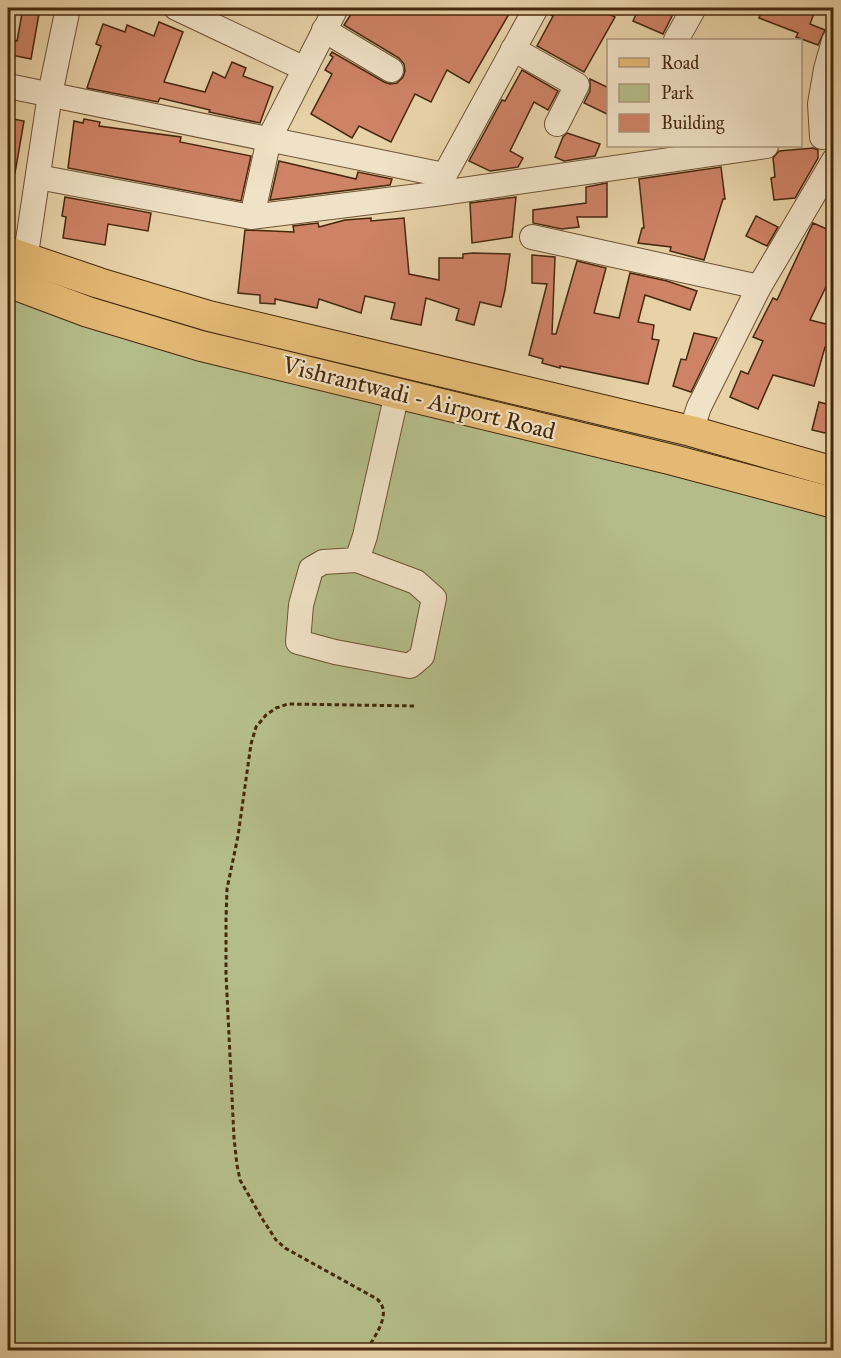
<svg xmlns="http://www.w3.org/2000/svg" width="841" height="1358" viewBox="0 0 841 1358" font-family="'IM FELL Great Primer',serif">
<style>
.green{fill:#b4bd89;stroke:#7d724b;stroke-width:1.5}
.building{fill:#ce8266;stroke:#46280d;stroke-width:1.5}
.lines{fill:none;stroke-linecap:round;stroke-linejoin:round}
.minor-casing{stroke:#6e5234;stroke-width:26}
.major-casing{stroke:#46280d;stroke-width:32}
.path{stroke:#46280d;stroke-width:3;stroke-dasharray:4.5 3;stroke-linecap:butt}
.minor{stroke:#f0e2c6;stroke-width:24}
.major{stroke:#e4b974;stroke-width:30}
.labels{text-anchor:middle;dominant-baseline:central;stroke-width:4.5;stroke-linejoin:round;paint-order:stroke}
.street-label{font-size:24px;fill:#46280d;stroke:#f0e2c6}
</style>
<rect width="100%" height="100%" fill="#e8d2a8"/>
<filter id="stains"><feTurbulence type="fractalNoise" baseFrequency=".00333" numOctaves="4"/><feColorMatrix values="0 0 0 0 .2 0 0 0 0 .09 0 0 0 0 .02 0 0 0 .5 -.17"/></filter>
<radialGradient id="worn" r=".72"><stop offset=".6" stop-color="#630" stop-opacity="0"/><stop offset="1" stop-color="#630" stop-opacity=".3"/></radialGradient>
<polygon class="green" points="8,290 833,470 833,1350 8,1350"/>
<g class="building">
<polygon points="23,8 40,8 31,59 11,55 13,40 17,41"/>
<polygon points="355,8 497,8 509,14 469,83 447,70 431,102 415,94 391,142 359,126 352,138 311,114 332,74 325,70 333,57 330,55 332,52 384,82 390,84 397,83 403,77 405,71 404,64 399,58 344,25"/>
<polygon points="550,8 598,8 615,17 584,72 537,46 553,16 549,14"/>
<polygon points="639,8 676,8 663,34 633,21"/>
<polygon points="763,8 816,8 810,24 825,30 818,45 796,37 798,33 759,18"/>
<polygon points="159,22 183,32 164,82 205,92 213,72 225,78 232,62 246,68 243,76 273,87 260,123 209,112 210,110 160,98 158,102 87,88 101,46 96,44 103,24 125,32 127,25 154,36"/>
<polygon points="522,70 558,91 548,110 534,102 510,151 523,158 518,167 490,171 469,161 502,100 505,101"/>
<polygon points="590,79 609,88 609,115 584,103 590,91"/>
<polygon points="8,118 24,121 15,173 8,172"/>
<polygon points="84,119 100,122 99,126 181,137 180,142 251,156 241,201 68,168 74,121 83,123"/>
<polygon points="567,133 600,144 595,156 564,161 555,157 563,137"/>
<polygon points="813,148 818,150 818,158 795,198 774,200 771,178 775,177 773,158 779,151"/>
<polygon points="279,161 356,179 358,172 392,179 390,185 270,200"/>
<polygon points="721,167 725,199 723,199 704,260 670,251 671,247 638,243 642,228 644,228 639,179"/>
<polygon points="607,183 607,217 577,217 579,227 562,229 533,223 533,210 586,203 586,187"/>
<polygon points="65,197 151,213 148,231 108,224 105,245 63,238 66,217 62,216"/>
<polygon points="516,197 512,237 472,243 470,203"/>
<polygon points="756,216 778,227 767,246 746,236"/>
<polygon points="371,218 371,221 404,218 409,274 439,280 439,258 463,258 463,254 473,253 510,254 505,290 501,307 480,302 474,325 456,320 459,309 426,298 421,325 391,319 395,303 365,296 361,313 319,299 317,308 275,299 275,304 260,303 260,295 238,293 245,230 294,232 293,226 318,223 319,227 345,220"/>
<polygon points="813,223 834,232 834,270 810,320 834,326 830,348 825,347 814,386 773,375 758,409 730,397 741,371 748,374 763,341 753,337 773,298 777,300"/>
<polygon points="532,255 555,257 552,334 556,334 577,261 606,268 594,313 619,318 630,273 667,281 697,291 690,310 645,295 638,322 654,325 652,339 659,340 648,384 560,366 560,368 542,363 543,359 529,355 547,284 532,283"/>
<polygon points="694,333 717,338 691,392 673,386 681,359 686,360"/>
<polygon points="819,402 834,406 834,435 812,430"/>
</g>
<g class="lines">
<g class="minor-casing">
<g id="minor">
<polyline points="176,8 305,69"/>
<polyline points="324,30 391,70"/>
<polyline points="676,40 694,8"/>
<polyline points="513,49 577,85 557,124"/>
<polyline points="8,86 444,175"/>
<polyline points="822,137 820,104 826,69 834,41"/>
<polyline points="38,177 251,217 435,194 766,146"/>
<polyline points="437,189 536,8"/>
<polyline points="255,203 269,139 336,8"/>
<polyline points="532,237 759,287"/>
<polyline points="23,274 50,94 68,8"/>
<polyline points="691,431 699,407 759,287 834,160"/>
<polyline points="357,560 416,582 434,598 422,656 410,666 335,652 298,642 301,605 311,569 323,562 357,560 365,536 397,393"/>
</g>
</g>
<g class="major-casing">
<g id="major">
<polyline points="8,252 99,283 209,316 691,431 834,472"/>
<polyline points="8,282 88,312 201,346 673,460 834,503"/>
</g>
</g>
<path class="path" d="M 367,1350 C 375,1335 393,1313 377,1299 L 285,1248 L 276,1240 L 263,1220 L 240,1180 L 237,1165 L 234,1138 L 226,974 L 226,919 L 227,889 L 238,836 L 251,744 L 256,727 L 266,715 L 276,708 L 288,704 L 417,706"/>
<use href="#minor" class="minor"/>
<use href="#major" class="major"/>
</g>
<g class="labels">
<g class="street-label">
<text transform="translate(419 398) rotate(14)">Vishrantwadi - Airport Road</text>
</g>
</g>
<rect width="841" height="1358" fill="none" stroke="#e8d2a8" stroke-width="30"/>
<rect x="9" y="9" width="823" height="1340" fill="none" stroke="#46280d" stroke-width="3"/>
<rect x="15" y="15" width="811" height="1328" fill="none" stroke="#46280d" stroke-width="1.5"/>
<rect x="607" y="39" width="195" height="108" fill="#f0e2c6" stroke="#ac987c" stroke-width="1.5"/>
<rect x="619" y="58" width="30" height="9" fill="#e4b974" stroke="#ac987c" stroke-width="1.5"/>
<text x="661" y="69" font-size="18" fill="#46280d">Road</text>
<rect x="619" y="84" width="30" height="18" fill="#b4bd89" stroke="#ac987c" stroke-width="1.5"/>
<text x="661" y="99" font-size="18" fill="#46280d">Park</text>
<rect x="619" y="114" width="30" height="18" fill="#ce8266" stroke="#ac987c" stroke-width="1.5"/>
<text x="661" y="129" font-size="18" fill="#46280d">Building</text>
<rect width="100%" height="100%" filter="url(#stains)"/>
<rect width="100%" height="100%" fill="url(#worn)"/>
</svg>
